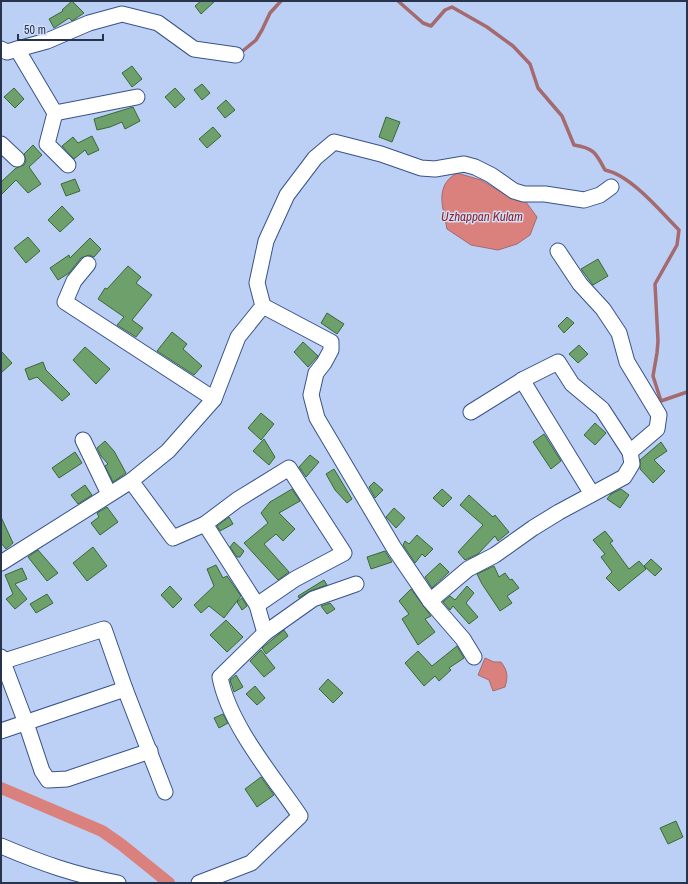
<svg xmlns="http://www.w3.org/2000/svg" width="688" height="884" viewBox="0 0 688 884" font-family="'Archivo Narrow',sans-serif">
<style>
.water{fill:#db817d;stroke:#a56a6e}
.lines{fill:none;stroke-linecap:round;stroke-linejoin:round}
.stream{stroke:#a56a6e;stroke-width:3.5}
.canal{stroke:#db817d;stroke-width:12}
.building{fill:#6ea06b;stroke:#396936}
.minor-casing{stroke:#38538a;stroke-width:17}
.minor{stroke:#fff;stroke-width:15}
.labels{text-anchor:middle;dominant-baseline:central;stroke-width:3;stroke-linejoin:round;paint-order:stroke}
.water-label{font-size:13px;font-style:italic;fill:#8e2329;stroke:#cfddf7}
</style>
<rect width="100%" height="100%" fill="#bcd0f6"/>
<g class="water">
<path d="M 457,173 L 481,180 L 504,194 L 526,202 L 537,217 L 530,235 L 517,244 L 498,250 L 471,245 L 447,229 C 443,207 434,186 457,173 Z"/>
<path d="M 485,658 L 494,662 L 501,662 C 508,671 508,677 505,687 L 493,691 L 489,680 L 478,675 Z"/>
</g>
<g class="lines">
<g class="stream">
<path d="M 398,1 L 423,23 L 431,26 L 445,10 L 452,7 L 487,27 L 513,46 L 530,64 L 538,88 L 562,116 L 574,145 C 594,148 596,153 605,170 C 631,175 661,212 679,230 L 677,245 L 655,284 L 658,341 L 657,353 L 653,376 L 661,401 L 687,392"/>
<polyline points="239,54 256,40 262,30 270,13 281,1"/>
</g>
<polyline class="canal" points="1,788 102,831 122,845 169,883"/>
</g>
<g class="building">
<polygon points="72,1 84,13 72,21 69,18 54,28 49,19 63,11 62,10"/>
<polygon points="201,1 215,1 201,14 195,6"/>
<polygon points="132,66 142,79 132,87 122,73"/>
<polygon points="202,84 210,93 202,100 194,90"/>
<polygon points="14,88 24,99 15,108 4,97"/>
<polygon points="175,88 185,99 175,108 165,97"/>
<polygon points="226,100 235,110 225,118 217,108"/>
<polygon points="133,107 140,121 125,129 122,122 110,127 97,130 94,119"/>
<polygon points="386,117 400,122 392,142 379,137"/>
<polygon points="213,127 221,136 207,148 199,139"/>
<polygon points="92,136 99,150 88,155 85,150 74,159 62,146 73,137 78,143"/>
<polygon points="33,145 42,155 29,167 41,184 28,193 16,180 1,195 1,182 16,168 24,165 26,161 24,154"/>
<polygon points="75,179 80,191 66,196 61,184"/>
<polygon points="62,206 74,219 60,232 48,220"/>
<polygon points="28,237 40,251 26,263 14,248"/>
<polygon points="90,238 101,249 94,257 89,255 81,258 69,273 58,280 50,268 69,255 70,258"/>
<polygon points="598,259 608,276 593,285 581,269"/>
<polygon points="128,266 141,277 136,283 152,295 132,320 143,328 136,337 117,325 124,317 98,299 105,288 107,289"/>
<polygon points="327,313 344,324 337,334 321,323"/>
<polygon points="567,317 574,323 564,333 558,326"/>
<polygon points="172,332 187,344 183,349 202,366 194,375 157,351"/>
<polygon points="303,342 318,356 308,367 294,352"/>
<polygon points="579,345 588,354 578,363 569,354"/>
<polygon points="85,347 110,369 96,384 73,360"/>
<polygon points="1,351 12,363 1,373"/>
<polygon points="43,362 46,370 70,394 62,401 37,377 29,380 25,369"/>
<polygon points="261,413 274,424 261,440 248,428"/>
<polygon points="595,423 606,433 595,445 584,435"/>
<polygon points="544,434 561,461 551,469 533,442"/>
<polygon points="264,439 275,457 269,465 253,451"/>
<polygon points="105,441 114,451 126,473 113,482 105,466 108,464 101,456 97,448"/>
<polygon points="661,442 667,451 654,460 665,471 653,483 640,469 640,460"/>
<polygon points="75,452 82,463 59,478 52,468"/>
<polygon points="310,455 319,462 306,477 299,467"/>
<polygon points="334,469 352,499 347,503 335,490 326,474"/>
<polygon points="374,482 383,490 375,498 369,487"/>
<polygon points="85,485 92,495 78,504 71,495"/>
<polygon points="292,489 300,501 279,513 295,529 283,541 276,534 264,544 289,572 278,580 244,543 268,523 261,513 270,502"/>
<polygon points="442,489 452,498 443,507 433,498"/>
<polygon points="621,489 629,495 620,508 607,499 611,494"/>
<polygon points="469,495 493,517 495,515 509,532 498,541 495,536 478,554 465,560 458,552 483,525 460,505"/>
<polygon points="107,507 118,522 100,535 91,523 99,517 97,513"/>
<polygon points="394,508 405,518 396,528 386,517"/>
<polygon points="1,517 13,543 6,549 1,543"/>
<polygon points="229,517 233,524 220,531 217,526"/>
<polygon points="605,531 613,541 610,543 629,569 639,561 646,569 619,591 606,578 612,572 601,557 605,554 593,540"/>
<polygon points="417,535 433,549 425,557 422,554 415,563 403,545 405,541 409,544"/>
<polygon points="234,542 244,551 240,557 237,557 230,547"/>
<polygon points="93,547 107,566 87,581 73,563"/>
<polygon points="38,550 58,573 47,581 28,557"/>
<polygon points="385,551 392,562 371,569 367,557"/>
<polygon points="651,559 662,569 655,576 644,566"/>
<polygon points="440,563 449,572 432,588 425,577"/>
<polygon points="216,565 223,578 227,576 241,596 224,618 209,606 201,613 194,605 214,586 207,569"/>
<polygon points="494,566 499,577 505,573 510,580 512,579 519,588 507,596 512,603 500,611 482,584 477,574"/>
<polygon points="22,568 27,579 15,584 27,599 15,609 6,599 13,594 5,575"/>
<polygon points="324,580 327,585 310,591 299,598 298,596"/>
<polygon points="170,586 182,599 173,608 161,595"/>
<polygon points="467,586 474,593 466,603 478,617 469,624 453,606 450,610 443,602 450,596 455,600"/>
<polygon points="411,589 431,616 425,619 435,632 418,645 402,619 409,614 399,601"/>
<polygon points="47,594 53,603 36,613 30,604"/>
<polygon points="242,598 247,606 242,610 237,602"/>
<polygon points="330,603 335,609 327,614 321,606"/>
<polygon points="226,620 243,637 227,652 210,635"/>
<polygon points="284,630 288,636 266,654 262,648"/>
<polygon points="457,646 464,658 449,668 451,670 439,681 435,676 424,686 405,663 418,651 432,666"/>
<polygon points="261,650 275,668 264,677 250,661"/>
<polygon points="236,675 243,687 234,692 230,680"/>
<polygon points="328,679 343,693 333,703 319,689"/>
<polygon points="255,686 265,698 257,705 246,694"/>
<polygon points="223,714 228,723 219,728 214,718"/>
<polygon points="261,777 274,795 257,807 245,789"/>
<polygon points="676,821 683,837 668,844 660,828"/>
</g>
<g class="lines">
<g class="minor-casing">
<g id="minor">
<polyline points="1,49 7,52 47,41 89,23 122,14 158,23 194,49 236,55"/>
<polyline points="17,49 55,113 47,144 68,165"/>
<polyline points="55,113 137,97"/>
<polyline points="1,144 17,159"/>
<polyline points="88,264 74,281 65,302 214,399"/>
<polyline points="263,306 331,342 331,350 324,363 316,373 311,395 317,418 394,548 430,601 463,639 474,657"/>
<polyline points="522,380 592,494"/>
<polyline points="471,412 524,379 558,362 572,384 602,409 630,452"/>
<polyline points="83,440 109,494"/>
<polyline points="131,481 173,538 205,524 257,605 265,633"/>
<polyline points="205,524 237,500 289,468 344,553 295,579 257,605"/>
<polyline points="1,563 131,481 168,451 214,399 238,337 263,306 257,283 266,241 287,195 315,158 334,142 381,154 421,168 435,169 464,164 475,167 491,175 514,191 524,194 545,194 584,200 600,195 611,187"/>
<polyline points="430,601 468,569 495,555 533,528 559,512 624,477 632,464 630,452 657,429 659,415 627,362 619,333 603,309 580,284 558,251"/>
<polyline points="1,657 26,723 42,771 48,780 67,779 150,751"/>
<polyline points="1,662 104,629 125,689 165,792"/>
<polyline points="1,731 125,689"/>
<path d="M 1,846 C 41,863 75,875 118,883"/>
<path d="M 199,883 L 251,863 L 300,816 C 273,776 229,725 220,677 L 265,633 L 313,599 L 356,584"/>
</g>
</g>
<use href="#minor" class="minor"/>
</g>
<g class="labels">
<g class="water-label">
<text x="482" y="216">Uzhappan Kulam</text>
</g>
</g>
<rect width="688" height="884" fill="none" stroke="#27344c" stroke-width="4"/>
<path d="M18 34v6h85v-6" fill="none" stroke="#27344c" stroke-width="2"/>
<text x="24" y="34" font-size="12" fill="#27344c" stroke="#cfddf7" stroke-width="3" paint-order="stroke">50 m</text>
</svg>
